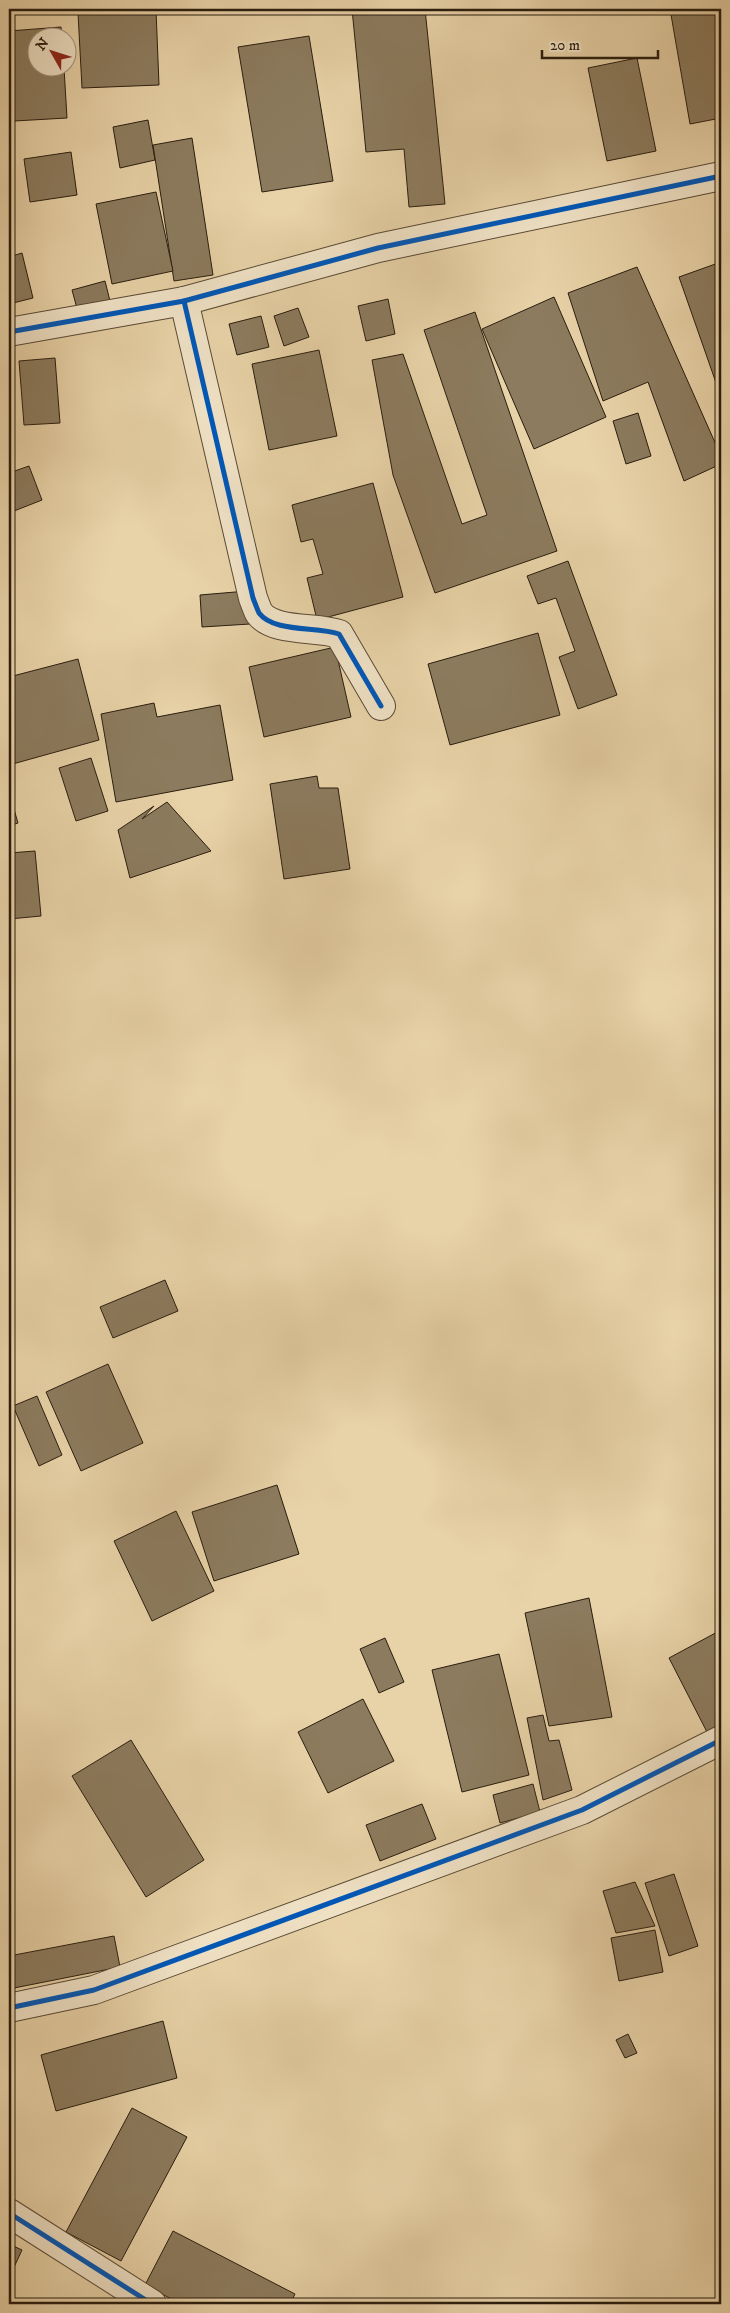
<svg xmlns="http://www.w3.org/2000/svg" width="730" height="2313" viewBox="0 0 730 2313" font-family="'IM FELL DW Pica',serif">
<style>
.building{fill:#8c7b5e;stroke:#291d0f}
.lines{fill:none;stroke-linecap:round;stroke-linejoin:round}
.street-casing{stroke:#594a35;stroke-width:30}
.street{stroke:#f0e2c6;stroke-width:28}
.cycleway-casing{stroke:#f0e2c6;stroke-width:8}
.cycleway{stroke:#0057b8;stroke-width:5}
</style>
<rect width="100%" height="100%" fill="#e8d2a7"/>
<filter id="stains"><feTurbulence type="fractalNoise" baseFrequency=".004" numOctaves="4"/><feColorMatrix values="0 0 0 0 .2 0 0 0 0 .09 0 0 0 0 .02 0 0 0 .5 -.17"/></filter>
<radialGradient id="worn" r=".72"><stop offset=".6" stop-color="#630" stop-opacity="0"/><stop offset="1" stop-color="#630" stop-opacity=".3"/></radialGradient>
<g class="building">
<polygon points="352,9 425,9 445,204 409,207 404,149 366,152"/>
<polygon points="670,9 721,9 721,118 690,124"/>
<polygon points="156,10 159,85 82,88 78,13"/>
<polygon points="61,27 62,38 38,38 38,68 64,68 67,118 14,121 9,31"/>
<polygon points="309,36 333,181 262,192 238,47"/>
<polygon points="637,58 656,151 607,161 588,68"/>
<polygon points="148,120 155,160 120,168 113,127"/>
<polygon points="192,138 213,275 174,281 153,145"/>
<polygon points="71,152 77,195 30,202 24,159"/>
<polygon points="156,192 173,271 112,284 96,204"/>
<polygon points="22,253 33,298 9,304 9,257"/>
<polygon points="721,262 721,397 679,277"/>
<polygon points="637,267 721,456 721,464 684,481 648,382 603,401 568,293"/>
<polygon points="105,281 111,305 78,312 72,290"/>
<polygon points="554,297 606,417 534,449 482,329"/>
<polygon points="388,299 395,334 366,341 358,306"/>
<polygon points="298,308 309,337 284,346 274,316"/>
<polygon points="475,312 557,551 435,593 393,475 372,360 403,354 462,524 487,515 424,330"/>
<polygon points="261,316 269,347 237,355 229,324"/>
<polygon points="319,350 337,436 269,450 252,364"/>
<polygon points="55,358 60,423 24,425 19,361"/>
<polygon points="638,413 651,456 626,464 613,421"/>
<polygon points="721,417 721,430 718,418"/>
<polygon points="29,466 42,500 9,513 9,473"/>
<polygon points="373,483 403,597 317,620 307,578 323,574 313,539 301,542 292,505"/>
<polygon points="568,561 617,695 578,709 559,657 575,651 556,598 538,604 527,576"/>
<polygon points="247,591 250,624 202,627 200,595"/>
<polygon points="538,633 560,715 450,745 428,664"/>
<polygon points="335,647 351,717 264,737 249,667"/>
<polygon points="78,659 99,740 9,765 9,677"/>
<polygon points="154,703 157,717 220,705 233,780 116,802 101,714"/>
<polygon points="91,758 108,811 76,821 59,768"/>
<polygon points="317,776 319,788 338,788 350,869 284,879 270,784"/>
<polygon points="9,792 18,823 9,826"/>
<polygon points="167,802 211,851 130,878 118,830 154,806 142,819"/>
<polygon points="35,851 41,916 9,919 9,853"/>
<polygon points="165,1280 178,1311 113,1338 100,1307"/>
<polygon points="108,1364 143,1443 81,1471 46,1392"/>
<polygon points="37,1396 62,1455 39,1466 13,1406"/>
<polygon points="277,1485 299,1554 214,1581 192,1512"/>
<polygon points="176,1511 214,1591 152,1621 114,1541"/>
<polygon points="589,1598 612,1717 549,1726 525,1613"/>
<polygon points="721,1630 721,1724 707,1732 669,1658"/>
<polygon points="385,1638 404,1682 379,1693 360,1649"/>
<polygon points="499,1654 529,1775 462,1792 432,1670"/>
<polygon points="363,1699 394,1761 328,1793 298,1732"/>
<polygon points="543,1715 549,1741 559,1740 572,1790 543,1800 527,1718"/>
<polygon points="131,1740 204,1860 146,1897 72,1776"/>
<polygon points="533,1784 540,1812 500,1823 493,1795"/>
<polygon points="422,1804 436,1839 380,1861 366,1825"/>
<polygon points="674,1874 698,1946 669,1956 645,1883"/>
<polygon points="635,1882 655,1926 616,1933 603,1891"/>
<polygon points="655,1930 663,1972 619,1981 611,1938"/>
<polygon points="114,1936 120,1967 9,1989 9,1956"/>
<polygon points="163,2021 177,2078 56,2111 41,2055"/>
<polygon points="628,2034 637,2053 625,2058 616,2040"/>
<polygon points="132,2108 187,2137 121,2261 66,2232"/>
<polygon points="173,2231 295,2294 290,2304 181,2304 145,2285"/>
<polygon points="9,2244 22,2250 9,2278"/>
</g>
<g class="lines">
<g class="street-casing">
<g id="street">
<path d="M 184,301 L 253,598 C 255,603 257,609 259,613 C 274,633 317,626 339,634 L 381,706"/>
<polyline points="9,332 184,301 378,248 721,176"/>
<polyline points="9,2008 94,1990 582,1810 721,1740"/>
<polyline points="9,2213 152,2304"/>
</g>
</g>
<use href="#street" class="street"/>
<g class="cycleway-casing">
<g id="cycleway">
<path d="M 184,301 L 253,598 C 255,603 257,609 259,613 C 274,633 317,626 339,634 L 381,706"/>
<polyline points="9,332 184,301 378,248 721,176"/>
<polyline points="9,2008 94,1990 582,1810 721,1740"/>
<polyline points="9,2213 152,2304"/>
</g>
</g>
<use href="#cycleway" class="cycleway"/>
</g>
<rect width="730" height="2313" fill="none" stroke="#e8d2a7" stroke-width="30"/>
<rect x="10" y="10" width="710" height="2293" fill="none" stroke="#291d0f" stroke-width="2.5"/>
<rect x="15" y="15" width="700" height="2283" fill="none" stroke="#291d0f"/>
<g transform="translate(52 52) rotate(309)"><circle r="24" fill="#f0e2c6" stroke="#a0937d"/>
<path d="M0-4L9 19L0 12L-9 19Z" fill="#8f2418"/>
<text y="-8" font-size="14" font-weight="bold" text-anchor="middle" fill="#291d0f">N</text>
</g>
<path d="M542 50v8h116v-8" fill="none" stroke="#291d0f" stroke-width="2.5"/>
<text x="550" y="50" font-size="15" fill="#291d0f" stroke="#f0e2c6" stroke-width="4" paint-order="stroke">20 m</text>
<rect width="100%" height="100%" filter="url(#stains)"/>
<rect width="100%" height="100%" fill="url(#worn)"/>
</svg>
